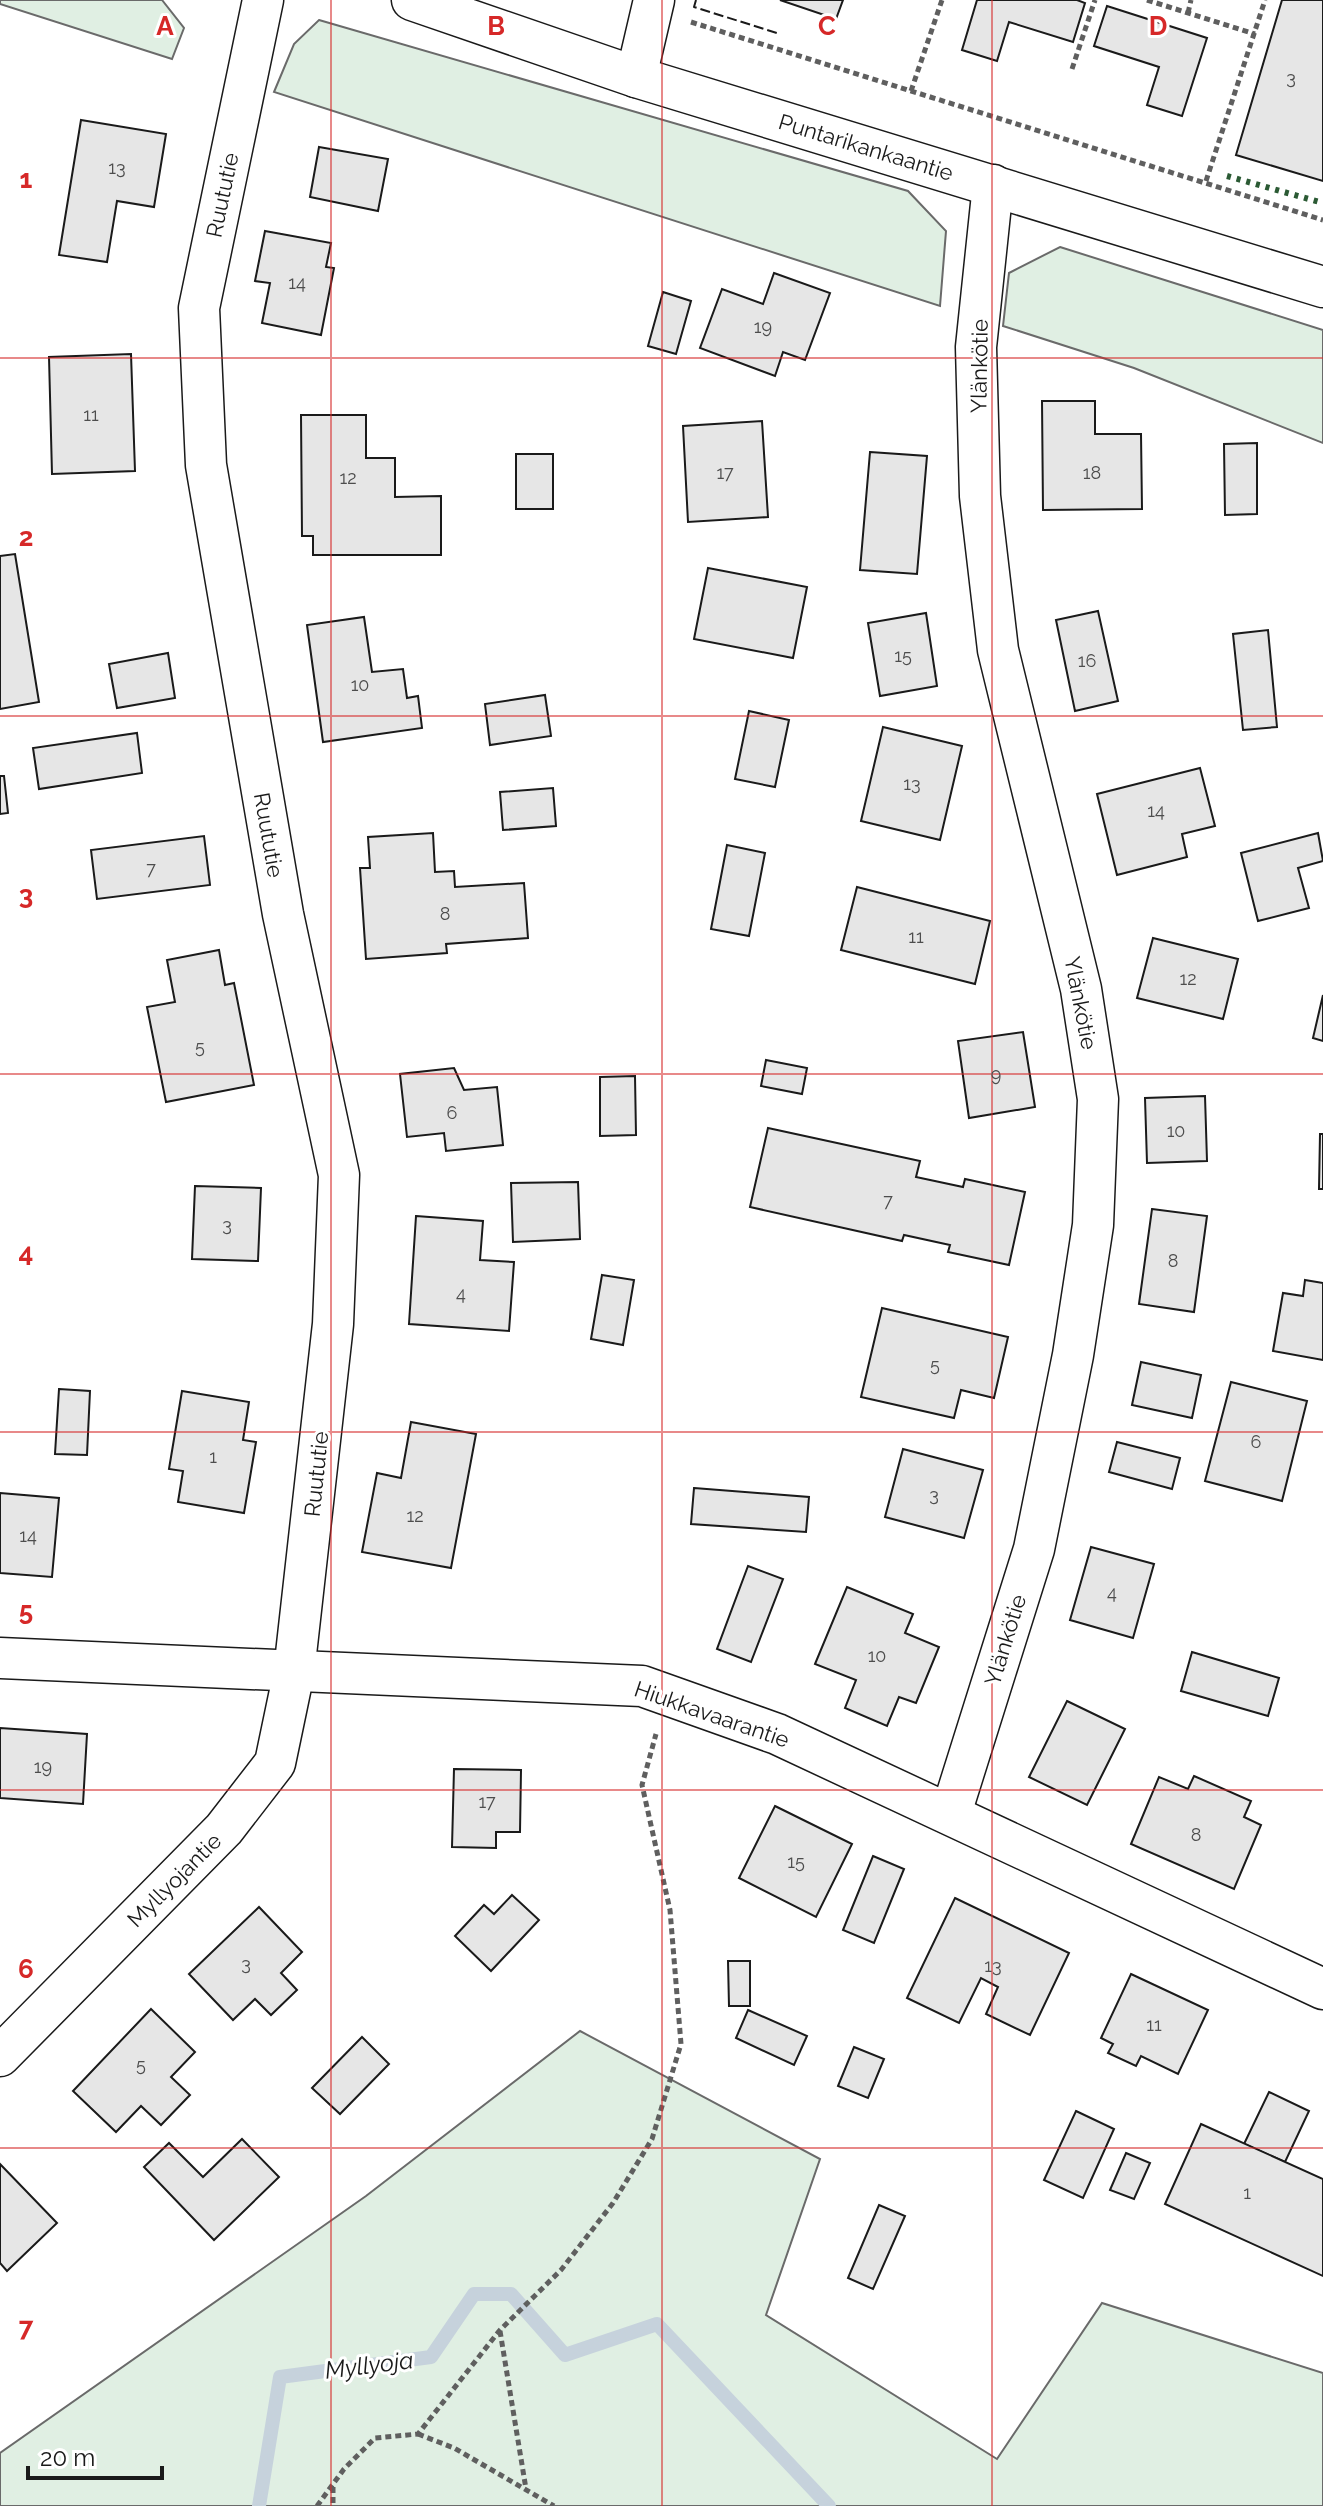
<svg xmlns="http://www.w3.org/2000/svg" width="1323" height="2506" viewBox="0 0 1323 2506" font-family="Raleway,sans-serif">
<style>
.green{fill:#e0efe3;stroke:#6a6a6a;stroke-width:2}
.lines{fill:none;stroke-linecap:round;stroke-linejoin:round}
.stream{stroke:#c6d2dc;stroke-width:14}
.building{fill:#e6e6e6;stroke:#1a1a1a;stroke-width:2}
.street-casing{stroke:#1a1a1a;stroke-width:43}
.path{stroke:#5f5f5f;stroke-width:5;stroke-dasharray:6 4;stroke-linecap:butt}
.street{stroke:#fff;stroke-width:40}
.hedge{stroke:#2b5a34;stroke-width:6;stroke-dasharray:4 6;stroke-linecap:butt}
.fence{stroke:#1a1a1a;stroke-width:2;stroke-dasharray:10 4;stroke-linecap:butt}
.grid{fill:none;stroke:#d62828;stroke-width:2;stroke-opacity:0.55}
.labels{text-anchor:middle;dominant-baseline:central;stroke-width:6;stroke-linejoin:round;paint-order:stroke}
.number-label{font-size:18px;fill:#4d4d4d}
.street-label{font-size:22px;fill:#1a1a1a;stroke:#fff}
.water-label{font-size:24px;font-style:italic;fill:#1a1a1a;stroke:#fff}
.grid-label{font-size:26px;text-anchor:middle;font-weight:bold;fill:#d62828;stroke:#fff;stroke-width:6;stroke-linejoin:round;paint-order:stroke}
</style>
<rect width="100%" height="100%" fill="#fff"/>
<g class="green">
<polygon points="0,0 162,0 184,28 172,59 0,4"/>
<polygon points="319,20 908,191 946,231 940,306 274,92 294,44"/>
<polygon points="1060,247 1323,330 1323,443 1134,368 1003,326 1009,273"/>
<polygon points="580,2031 820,2159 766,2315 997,2459 1102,2303 1323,2373 1323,2506 0,2506 0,2453 366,2196"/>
</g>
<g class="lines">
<polyline class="stream" points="259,2506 280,2377 431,2357 474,2294 511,2294 565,2355 657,2324 829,2506"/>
</g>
<g class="building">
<polygon points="780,0 843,0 836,19"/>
<polygon points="977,0 1077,0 1085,3 1073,42 1009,22 997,61 962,50"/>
<polygon points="1282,0 1323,0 1323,181 1236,155"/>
<polygon points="1107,6 1207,38 1182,116 1147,105 1159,67 1094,46"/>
<polygon points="81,120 166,134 154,207 117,201 107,262 59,255"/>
<polygon points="319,147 388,159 378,211 310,197"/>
<polygon points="265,231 331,243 326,267 334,268 321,335 262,323 270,283 255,281"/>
<polygon points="774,273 830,293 805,360 783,352 775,376 700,348 722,289 763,304"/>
<polygon points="663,292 691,301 676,354 648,346"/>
<polygon points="131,354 135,471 52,474 49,357"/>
<polygon points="1042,401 1095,401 1095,434 1141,434 1142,509 1043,510"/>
<polygon points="301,415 366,415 366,458 395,458 395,497 441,496 441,555 313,555 313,536 302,536"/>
<polygon points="762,421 768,517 688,522 683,426"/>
<polygon points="1257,443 1257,514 1225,515 1224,444"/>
<polygon points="870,452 927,456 917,574 860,570"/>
<rect x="516" y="454" width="37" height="55"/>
<polygon points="15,554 39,702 0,709 0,556"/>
<polygon points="708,568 807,587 793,658 694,639"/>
<polygon points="1098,611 1118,701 1075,711 1056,620"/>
<polygon points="926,613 937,686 880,696 868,623"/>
<polygon points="364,617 372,672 403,669 407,698 418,696 422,728 323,742 307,625"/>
<polygon points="1268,630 1277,727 1243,730 1233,634"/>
<polygon points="168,653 175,698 117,708 109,664"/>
<polygon points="545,695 551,736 490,745 485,704"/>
<polygon points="749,711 789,720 775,787 735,779"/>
<polygon points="883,727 962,746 940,840 861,821"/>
<polygon points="137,733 142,773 39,789 33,748"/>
<polygon points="1200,768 1215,826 1182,834 1187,857 1117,875 1097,794"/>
<polygon points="0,776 4,776 8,813 0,814"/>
<polygon points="553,788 556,826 503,830 500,792"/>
<polygon points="433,833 435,872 454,871 455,887 524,883 528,938 446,944 447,953 366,959 360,868 370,868 368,837"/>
<polygon points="1318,833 1323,861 1298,868 1309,908 1258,921 1241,853"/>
<polygon points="204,836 210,885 97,899 91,850"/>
<polygon points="727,845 765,853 749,936 711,929"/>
<polygon points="857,887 990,921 975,984 841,950"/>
<polygon points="1153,938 1238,959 1223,1019 1137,998"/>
<polygon points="219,950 225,985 234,983 254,1085 166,1102 147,1007 175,1002 167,960"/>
<polygon points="1323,995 1323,1041 1313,1038"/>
<polygon points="1023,1032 1035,1107 969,1118 958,1041"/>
<polygon points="766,1060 807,1068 802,1094 761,1086"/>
<polygon points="454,1068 464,1090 497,1087 503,1145 446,1151 444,1133 407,1137 400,1074"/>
<polygon points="635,1076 636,1135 600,1136 600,1077"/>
<polygon points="1205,1096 1207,1161 1147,1163 1145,1098"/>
<polygon points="768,1128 920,1161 916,1177 963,1187 965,1179 1025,1192 1009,1265 948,1252 950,1245 904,1235 902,1241 750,1207"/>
<polygon points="1320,1134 1323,1134 1323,1189 1319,1189"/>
<polygon points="578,1182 580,1239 513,1242 511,1183"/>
<polygon points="195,1186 261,1188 258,1261 192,1259"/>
<polygon points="1152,1209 1207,1216 1194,1312 1139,1304"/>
<polygon points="416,1216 483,1221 480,1260 514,1262 509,1331 409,1324"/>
<polygon points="602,1275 634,1280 623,1345 591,1339"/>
<polygon points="1305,1280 1323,1283 1323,1360 1273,1351 1283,1293 1303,1296"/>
<polygon points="882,1308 1008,1337 994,1398 961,1390 954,1418 861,1397"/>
<polygon points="1141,1362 1201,1375 1192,1418 1132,1405"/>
<polygon points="1231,1382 1307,1401 1282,1501 1205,1481"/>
<polygon points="59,1389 90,1391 87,1455 55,1454"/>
<polygon points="182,1391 249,1402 243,1440 256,1442 244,1513 178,1502 183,1471 169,1469"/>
<polygon points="411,1422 476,1434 451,1568 362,1552 377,1473 401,1478"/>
<polygon points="1117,1442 1180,1458 1172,1489 1109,1472"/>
<polygon points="903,1449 983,1470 964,1538 885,1517"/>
<polygon points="694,1488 809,1497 806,1532 691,1524"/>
<polygon points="0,1493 59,1498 52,1577 0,1573"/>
<polygon points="1091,1547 1154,1564 1133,1638 1070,1620"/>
<polygon points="748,1566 783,1579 751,1662 717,1649"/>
<polygon points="847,1587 913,1614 905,1633 939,1647 916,1703 899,1697 887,1726 845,1708 856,1680 815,1664"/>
<polygon points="1192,1652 1279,1678 1268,1716 1181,1691"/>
<polygon points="1067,1701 1125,1729 1087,1805 1029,1777"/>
<polygon points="0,1728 87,1734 83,1804 0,1798"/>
<polygon points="454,1769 521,1770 520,1832 496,1832 496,1848 452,1847"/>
<polygon points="1194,1776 1251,1801 1244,1817 1261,1825 1234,1889 1131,1844 1159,1777 1188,1789"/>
<polygon points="775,1806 852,1844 816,1917 739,1878"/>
<polygon points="873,1856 904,1869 874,1943 843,1930"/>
<polygon points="512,1895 539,1920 491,1971 455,1936 484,1905 494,1914"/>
<polygon points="955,1898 1069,1953 1030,2035 986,2014 998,1987 981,1978 959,2023 907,1998"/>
<polygon points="259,1907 302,1952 281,1973 297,1990 271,2015 255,1999 233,2020 189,1974"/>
<polygon points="728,1961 750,1961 750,2006 729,2006"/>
<polygon points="1131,1974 1208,2010 1178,2074 1141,2056 1136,2066 1108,2053 1113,2044 1101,2038"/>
<polygon points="151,2009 195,2052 171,2077 190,2095 161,2125 141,2106 116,2132 73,2091"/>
<polygon points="748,2010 807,2036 794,2065 736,2038"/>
<polygon points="362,2037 389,2064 340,2114 312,2088"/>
<polygon points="854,2047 884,2059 868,2098 838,2086"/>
<polygon points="1269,2092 1309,2111 1285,2162 1244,2144"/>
<polygon points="1076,2111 1114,2129 1083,2198 1044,2180"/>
<polygon points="1201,2124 1323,2179 1323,2276 1165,2204"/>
<polygon points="242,2139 279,2177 214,2240 144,2167 169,2143 203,2177"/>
<polygon points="1126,2153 1150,2163 1134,2199 1110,2190"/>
<polygon points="0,2164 57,2223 7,2271 0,2263"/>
<polygon points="879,2205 905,2216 873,2289 848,2278"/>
</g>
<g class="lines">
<g class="street-casing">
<g id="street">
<polyline points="412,0 636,77 1323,287"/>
<polyline points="636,77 654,0"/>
<polyline points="0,1658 642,1686 777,1734 1323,1989"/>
<polyline points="951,1813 1034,1549 1073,1355 1093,1225 1098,1099 1081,989 998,650 980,496 976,347 993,185"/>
<polyline points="0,2056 224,1829 275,1763 294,1672 333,1324 339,1175 283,914 206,465 199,308 263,0"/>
</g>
</g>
<g class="path">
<polyline points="1147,0 1255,34"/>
<polyline points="1188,13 1191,0"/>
<polyline points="691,22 1323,220"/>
<polyline points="1072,69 1095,0"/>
<polyline points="911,91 942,0"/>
<polyline points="1206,181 1265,0"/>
<polyline points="500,2331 526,2489"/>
<polyline points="418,2434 454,2448 554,2506"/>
<polyline points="333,2487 333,2506"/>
<polyline points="317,2506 344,2469 375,2438 418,2434 500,2330 561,2270 613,2203 652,2139 681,2044 670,1910 642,1785 656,1734"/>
</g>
<use href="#street" class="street"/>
<polyline class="hedge" points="1227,176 1323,203"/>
<polyline class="fence" points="696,0 694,7 777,33"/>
</g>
<path class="grid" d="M 331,0 L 331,2506M 662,0 L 662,2506M 992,0 L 992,2506M 0,358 L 1323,358M 0,716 L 1323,716M 0,1074 L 1323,1074M 0,1432 L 1323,1432M 0,1790 L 1323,1790M 0,2148 L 1323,2148"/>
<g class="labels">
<g class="number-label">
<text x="1291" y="77">3</text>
<text x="117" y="167">13</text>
<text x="297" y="282">14</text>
<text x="763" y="326">19</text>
<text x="91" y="414">11</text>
<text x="725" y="472">17</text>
<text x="1092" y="472">18</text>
<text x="348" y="477">12</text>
<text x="903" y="655">15</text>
<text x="1087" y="660">16</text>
<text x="360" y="684">10</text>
<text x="912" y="783">13</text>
<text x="1156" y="810">14</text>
<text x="151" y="868">7</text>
<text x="445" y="913">8</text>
<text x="916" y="936">11</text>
<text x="1188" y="978">12</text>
<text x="200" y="1046">5</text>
<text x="996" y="1074">9</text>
<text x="452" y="1112">6</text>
<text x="1176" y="1130">10</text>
<text x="888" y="1200">7</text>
<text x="227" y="1224">3</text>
<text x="1173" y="1260">8</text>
<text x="461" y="1293">4</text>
<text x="935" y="1364">5</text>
<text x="1256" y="1441">6</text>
<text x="213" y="1456">1</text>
<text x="934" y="1494">3</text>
<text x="415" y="1515">12</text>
<text x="28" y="1535">14</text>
<text x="1112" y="1592">4</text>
<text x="877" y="1655">10</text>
<text x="43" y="1766">19</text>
<text x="487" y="1801">17</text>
<text x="1196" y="1834">8</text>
<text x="796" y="1861">15</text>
<text x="246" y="1963">3</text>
<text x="993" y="1965">13</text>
<text x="1154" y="2024">11</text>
<text x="141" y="2064">5</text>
<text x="1247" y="2192">1</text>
</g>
<g class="street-label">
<text transform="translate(866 147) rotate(17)">Puntarikankaantie</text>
<text transform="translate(222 195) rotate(-78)">Ruututie</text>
<text transform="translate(979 366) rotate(-89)">Ylänkötie</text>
<text transform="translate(269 835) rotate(80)">Ruututie</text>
<text transform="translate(1081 1003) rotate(79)">Ylänkötie</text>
<text transform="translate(316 1474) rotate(-84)">Ruututie</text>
<text transform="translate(1005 1640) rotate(-73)">Ylänkötie</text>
<text transform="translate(712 1714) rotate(19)">Hiukkavaarantie</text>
<text transform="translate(174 1880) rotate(-45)">Myllyojantie</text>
</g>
<g class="water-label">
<text transform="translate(369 2365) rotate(-7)">Myllyoja</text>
</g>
</g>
<g class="grid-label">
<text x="165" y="35">A</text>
<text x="496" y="35">B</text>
<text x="827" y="35">C</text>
<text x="1158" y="35">D</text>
<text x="26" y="188">1</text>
<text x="26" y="546">2</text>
<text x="26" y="904">3</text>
<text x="26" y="1262">4</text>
<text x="26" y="1620">5</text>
<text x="26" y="1978">6</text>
<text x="26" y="2336">7</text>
</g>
<path d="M28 2466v12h134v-12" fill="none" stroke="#1a1a1a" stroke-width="4"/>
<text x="40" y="2466" font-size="24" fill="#1a1a1a" stroke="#ffffff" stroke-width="6" paint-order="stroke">20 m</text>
</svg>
